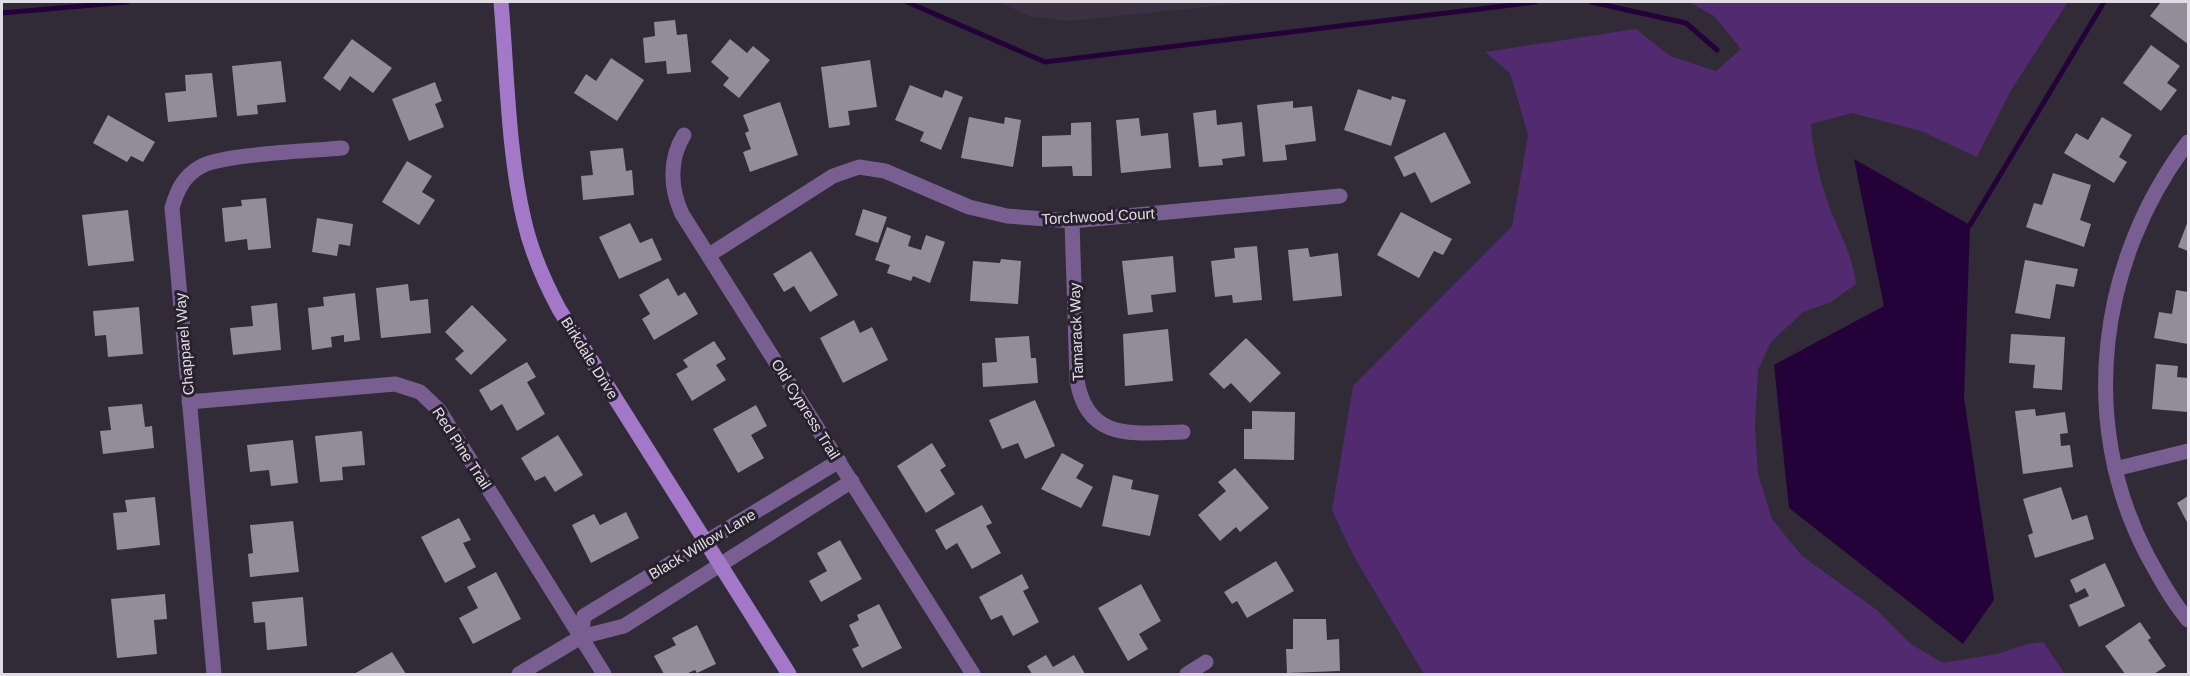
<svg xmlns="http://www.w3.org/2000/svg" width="2190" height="676" viewBox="0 0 2190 676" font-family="Helvetica,sans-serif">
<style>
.built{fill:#3a3142}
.grass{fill:#512a70}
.water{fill:#240239}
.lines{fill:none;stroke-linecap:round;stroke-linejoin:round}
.stream{stroke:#240239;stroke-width:5}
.building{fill:#938d9a}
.street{stroke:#785e91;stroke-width:15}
.secondary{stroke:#a378c9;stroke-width:15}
.labels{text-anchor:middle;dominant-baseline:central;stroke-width:6;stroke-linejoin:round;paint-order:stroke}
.street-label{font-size:15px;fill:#e0dce4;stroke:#26212c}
</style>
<rect width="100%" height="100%" fill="#302b36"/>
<polygon class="built" points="999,2 1255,2 1070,21 1029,16"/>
<path class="grass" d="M 1689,2 L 2068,2 L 2010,92 L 1977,157 L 1921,131 L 1852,113 L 1811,124 C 1813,155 1821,185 1832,214 C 1842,237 1853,258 1856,284 L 1831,302 L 1803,312 L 1771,342 L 1758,370 L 1755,427 L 1758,474 L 1772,519 L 1802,556 L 1877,610 L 1911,644 L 1943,663 L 1997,654 L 2027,644 L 2043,642 L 2065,674 L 1424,674 L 1353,555 L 1332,510 L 1353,386 L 1512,226 L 1528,135 L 1510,73 L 1485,52 L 1636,29 L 1670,56 L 1716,71 L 1741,49 L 1714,16 Z"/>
<polygon class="water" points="1854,159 1970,225 1964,398 1994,600 1963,644 1789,508 1774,365 1884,306"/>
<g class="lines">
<g class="stream">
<polyline points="907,2 1045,62 1536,2"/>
<polyline points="1591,2 1686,23 1717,50"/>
<polyline points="2,13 127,2"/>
<polyline points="1970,225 2104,2"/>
</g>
</g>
<g class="building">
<polygon points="2161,2 2188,2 2188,44 2150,16"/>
<polygon points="675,20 677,35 687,34 691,72 667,74 666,61 645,63 643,38 655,36 654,22"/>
<polygon points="352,39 392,68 373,93 350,76 340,91 323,78"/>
<polygon points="730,39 747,53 753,46 770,60 739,98 723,85 729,78 711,62"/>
<polygon points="2151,45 2180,66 2167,83 2177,90 2161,111 2123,83"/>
<polygon points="611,58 644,80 617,121 574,93 586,74 596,81"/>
<polygon points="870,60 877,107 848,111 850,125 829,128 821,67"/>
<polygon points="281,61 286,102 257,105 258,114 237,116 232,66"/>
<polygon points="212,73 217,117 168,122 165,93 186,91 185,75"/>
<polygon points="435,82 442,101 435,104 444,127 409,141 392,99"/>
<polygon points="910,85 942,98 945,90 963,97 941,150 920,141 924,132 895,120"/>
<polygon points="1358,89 1391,100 1392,96 1406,100 1391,146 1344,130"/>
<polygon points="1293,101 1293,108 1312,106 1316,141 1285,145 1287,160 1263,162 1257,105"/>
<polygon points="780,102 798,155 750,172 743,152 751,149 745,133 749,131 743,115"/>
<polygon points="1216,110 1217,125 1242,122 1245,156 1222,159 1223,165 1199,167 1193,113"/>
<polygon points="108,115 155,142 143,162 131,156 127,162 93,143"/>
<polygon points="969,117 1004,124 1005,117 1021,120 1013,167 961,158"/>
<polygon points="2102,117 2132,135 2119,157 2127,162 2114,183 2064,153 2076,133 2088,140"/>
<polygon points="1139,118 1141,136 1168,133 1171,168 1121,173 1116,120"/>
<polygon points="1091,122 1092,176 1073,176 1072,166 1042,167 1042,136 1071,135 1071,123"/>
<polygon points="1445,132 1471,183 1431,203 1415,172 1404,177 1394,157"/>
<polygon points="623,148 626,171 632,170 634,195 583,200 581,176 593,175 590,151"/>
<polygon points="407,161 432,176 422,192 435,200 419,225 382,202"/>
<polygon points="2053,173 2091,185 2080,220 2091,224 2084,247 2026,227 2034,203 2042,205"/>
<polygon points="266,198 271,248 248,250 247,239 225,242 222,208 242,206 241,200"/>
<polygon points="863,209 887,217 878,243 855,235"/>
<polygon points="128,210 134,261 88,266 82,215"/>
<polygon points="1401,212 1452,239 1443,255 1434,251 1419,278 1377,255"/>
<polygon points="317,218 353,224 350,246 339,244 337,256 312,252"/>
<polygon points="2188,221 2188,251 2178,247"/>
<polygon points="630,223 640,243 652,238 662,260 619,279 599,237"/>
<polygon points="887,227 911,236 908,246 921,250 926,235 945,242 930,283 913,276 911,281 887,273 890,265 875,260"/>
<polygon points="1257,246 1262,300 1233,303 1232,295 1215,297 1211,261 1235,258 1234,248"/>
<polygon points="1308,248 1310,257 1338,253 1342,296 1293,301 1288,250"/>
<polygon points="811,251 838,295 810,312 794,286 784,292 773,274"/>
<polygon points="1173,256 1176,292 1151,295 1153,312 1128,315 1122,261"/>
<polygon points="1001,259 1021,261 1018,304 970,301 973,261 1000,263"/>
<polygon points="2025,260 2078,269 2074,287 2056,284 2050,319 2015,313"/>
<polygon points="668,278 678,296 685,292 698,314 654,340 642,319 650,314 639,295"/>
<polygon points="408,284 410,301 428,299 431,333 381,338 376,288"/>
<polygon points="2176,290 2188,292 2188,344 2154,338 2159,312 2172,314"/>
<polygon points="355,293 360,340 344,342 344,335 331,337 332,347 312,350 308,308 324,306 323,297"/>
<polygon points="277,303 281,350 233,355 230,328 253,326 251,306"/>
<polygon points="472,305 507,340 471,375 455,359 464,351 445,332"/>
<polygon points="139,307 143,354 108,357 106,335 95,336 93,311"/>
<polygon points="854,320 860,333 872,327 888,360 843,383 820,338"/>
<polygon points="1168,329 1173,381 1125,386 1123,334"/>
<polygon points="2011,334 2065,337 2062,390 2033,388 2035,365 2009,363"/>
<polygon points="1029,336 1031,358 1036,358 1038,383 983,387 982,363 997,362 995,338"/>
<polygon points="1246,338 1281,373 1250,403 1231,383 1224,389 1209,374"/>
<polygon points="714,341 726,359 716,365 726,380 692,401 676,374 688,367 683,360"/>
<polygon points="527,362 536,377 527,382 545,414 517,431 502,404 491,411 479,390"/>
<polygon points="2156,364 2178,366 2177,377 2188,378 2188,412 2152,409"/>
<polygon points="1035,400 1055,446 1025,459 1018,443 1002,449 989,420"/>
<polygon points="142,404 145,427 152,426 154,448 103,454 100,431 111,430 108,407"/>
<polygon points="756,405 767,426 751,435 764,458 738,473 713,429"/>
<polygon points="2035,409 2036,416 2065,412 2068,433 2060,434 2061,446 2070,445 2073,467 2023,474 2015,411"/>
<polygon points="1252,411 1295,412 1294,460 1244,459 1244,429 1252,429"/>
<polygon points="362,431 365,465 342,467 343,480 320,482 315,436"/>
<polygon points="558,435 583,475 555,492 545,476 535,481 521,458"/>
<polygon points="293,440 298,483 271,486 269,470 250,472 247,445"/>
<polygon points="932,443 946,466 940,470 955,494 926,513 897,466"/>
<polygon points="1062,453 1084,465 1076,478 1093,487 1081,508 1041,489"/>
<polygon points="1235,468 1269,508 1240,532 1236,527 1220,541 1198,515 1226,491 1218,482"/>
<polygon points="1113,475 1133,480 1131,489 1159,495 1150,536 1102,526"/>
<polygon points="2061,487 2072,520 2087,515 2094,539 2035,558 2028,535 2033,533 2023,499"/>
<polygon points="2188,496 2188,524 2177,503"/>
<polygon points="155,497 160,545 117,550 113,513 127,512 125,500"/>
<polygon points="982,505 992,523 986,526 1001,553 972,569 957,543 946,550 935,530"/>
<polygon points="626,512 639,538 591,563 572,525 594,514 600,525"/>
<polygon points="459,518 471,540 463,543 476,567 445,583 421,537"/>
<polygon points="293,521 299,572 250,577 248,554 253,553 250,525"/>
<polygon points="840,540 862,579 821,602 809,581 827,571 817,553"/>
<polygon points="1276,561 1294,591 1247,618 1237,601 1232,604 1224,592"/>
<polygon points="2105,563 2125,606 2079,627 2069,605 2089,596 2085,588 2076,593 2070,580"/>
<polygon points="496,572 521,619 473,644 459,618 478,608 467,587"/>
<polygon points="1022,574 1029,588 1023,591 1039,622 1013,636 1002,615 991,620 979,597"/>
<polygon points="1141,584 1161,621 1139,634 1148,649 1128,661 1098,608"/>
<polygon points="165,594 167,619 154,620 157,654 117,658 111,599"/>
<polygon points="303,597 307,646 267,650 265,622 254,623 252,602"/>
<polygon points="879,604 902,648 862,668 852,649 859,646 849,625 859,620 857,615"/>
<polygon points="1293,619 1326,619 1327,640 1339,639 1340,671 1287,673 1286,649 1293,649"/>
<polygon points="2140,622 2151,638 2148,640 2166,666 2154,674 2125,674 2105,646"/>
<polygon points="697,625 716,664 697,673 695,670 686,674 664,674 654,656 676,645 672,638"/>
<polygon points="392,652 406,674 354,674"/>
<polygon points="1046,655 1053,667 1074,655 1085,674 1032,674 1027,666"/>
</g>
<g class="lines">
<g class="street">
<path d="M 684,135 C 669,159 670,188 682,214 L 973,674"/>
<path d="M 2188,142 C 2099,260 2077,421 2147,555 C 2159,577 2172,601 2188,620"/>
<path d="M 1072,221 L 1077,380 C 1087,442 1134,433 1183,432"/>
<polyline points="709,255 833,176 859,167 885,171 969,207 1007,216 1072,221 1340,196"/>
<polyline points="189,402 395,384 420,392 439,410 604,674"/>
<polyline points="2115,469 2188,451"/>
<polyline points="581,637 584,616 839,461"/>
<path d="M 214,674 L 172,208 C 177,190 184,176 200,167 C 221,154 312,151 342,148"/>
<polyline points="519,674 581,637 624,626 852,481"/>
<polyline points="1187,674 1206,662"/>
</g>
<path class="secondary" d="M 501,2 C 507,72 508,152 524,220 C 531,251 544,281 559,309 L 789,674"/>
</g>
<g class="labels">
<g class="street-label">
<text transform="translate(1098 216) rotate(-3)">Torchwood Court</text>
<text transform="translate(1076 332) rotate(-92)">Tamarack Way</text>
<text transform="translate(184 344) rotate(-95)">Chapparel Way</text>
<text transform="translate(590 358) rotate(58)">Birkdale Drive</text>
<text transform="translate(806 409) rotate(58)">Old Cypress Trail</text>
<text transform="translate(462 448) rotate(57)">Red Pine Trail</text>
<text transform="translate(702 544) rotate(-31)">Black Willow Lane</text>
</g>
</g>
<rect width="2190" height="676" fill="none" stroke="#e0dce4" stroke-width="6"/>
</svg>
